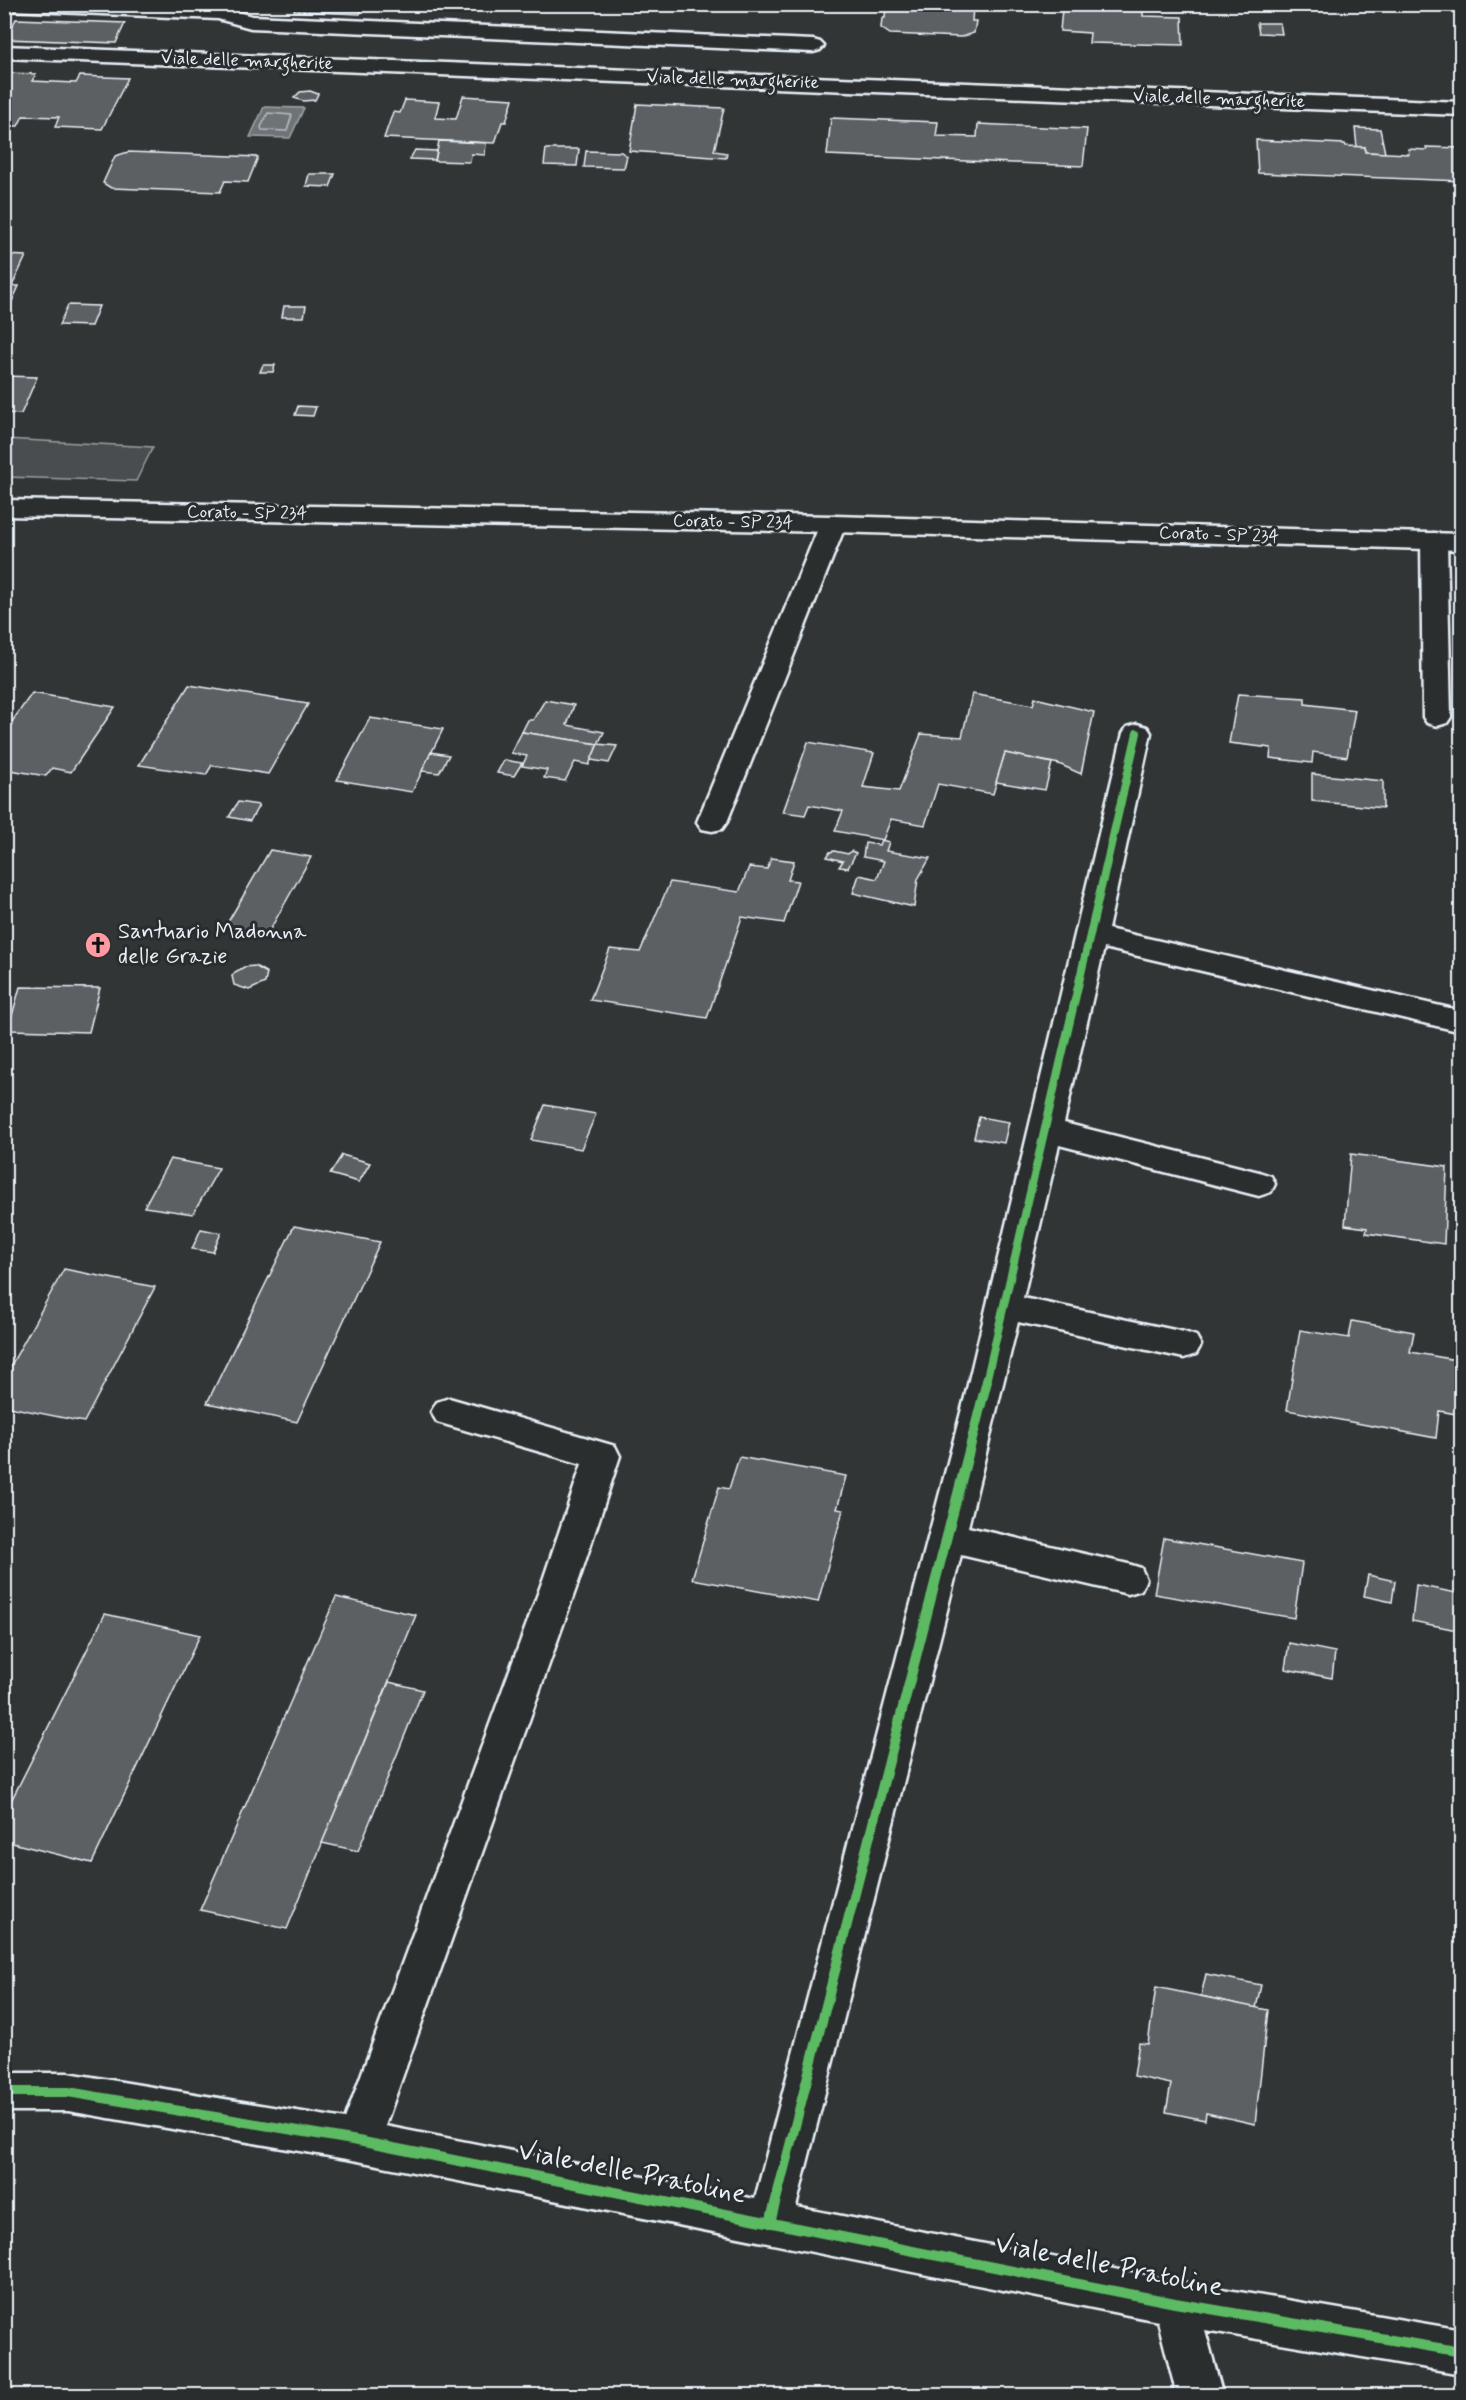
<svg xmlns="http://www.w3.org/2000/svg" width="1466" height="2400" viewBox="0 0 1466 2400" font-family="Mynerve,sans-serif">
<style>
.green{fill:#494d4f;stroke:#989fa4;stroke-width:1.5}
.water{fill:#6e7376;stroke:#9fa5aa;stroke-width:1.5}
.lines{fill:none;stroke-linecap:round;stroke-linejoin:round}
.shore{stroke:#b7bfc4;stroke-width:1.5}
.building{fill:#5c6063;stroke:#e8f1f8;stroke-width:1.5}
.minor-casing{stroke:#e8f1f8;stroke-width:5}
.major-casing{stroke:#e8f1f8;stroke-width:5}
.minor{fill:#2a2d2e;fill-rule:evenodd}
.major{fill:#2a2d2e;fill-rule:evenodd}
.cycleway-far1-casing{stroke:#2a2d2e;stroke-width:12}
.cycleway-casing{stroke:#2a2d2e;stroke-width:14}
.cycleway-far1{stroke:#5cba63;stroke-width:8}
.cycleway{stroke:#5cba63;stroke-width:10}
.labels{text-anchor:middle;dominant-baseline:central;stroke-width:6;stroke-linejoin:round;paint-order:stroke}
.far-street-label{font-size:18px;fill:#e8f1f8;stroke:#2a2d2e}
.poi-label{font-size:22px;fill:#e8f1f8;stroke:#2a2d2e;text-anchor:start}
.near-street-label{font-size:27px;fill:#e8f1f8;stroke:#2a2d2e}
</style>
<rect width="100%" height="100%" fill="#323536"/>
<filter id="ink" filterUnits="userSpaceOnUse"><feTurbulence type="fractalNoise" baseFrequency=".0167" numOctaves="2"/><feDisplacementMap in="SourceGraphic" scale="12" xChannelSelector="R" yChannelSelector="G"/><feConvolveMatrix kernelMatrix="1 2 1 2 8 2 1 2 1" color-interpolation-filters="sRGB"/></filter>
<g filter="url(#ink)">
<polygon class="green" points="4,439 5,439 153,447 136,481 5,477"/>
<polygon class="water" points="264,107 304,108 290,138 250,137"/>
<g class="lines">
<polygon class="shore" points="268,113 292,115 287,131 262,130 261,127"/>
</g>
<g class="building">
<polygon points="278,4 364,4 360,14 294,11 295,8"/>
<polygon points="886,4 973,7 972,21 976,21 974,33 961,37 890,34 881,28 882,18 885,18"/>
<polygon points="1403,4 1455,4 1456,12 1404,9"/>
<polygon points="1062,9 1143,11 1143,16 1182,17 1183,45 1089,43 1090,33 1060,31"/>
<polygon points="16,19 125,23 116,43 5,39"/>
<polygon points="1257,23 1280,23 1282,34 1259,33"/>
<polygon points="4,73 36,74 32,81 76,83 80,76 128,78 102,129 55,127 59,117 23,116 18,126 4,126"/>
<polygon points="310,91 318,94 315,100 303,101 294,98 300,92"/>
<polygon points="463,96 513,99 506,122 502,122 495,143 384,138 393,112 400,113 405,100 439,102 435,118 456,119"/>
<polygon points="637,104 724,108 714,151 727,153 726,158 629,151"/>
<polygon points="831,118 938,122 936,136 977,137 978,124 1087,129 1083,166 827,155"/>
<polygon points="1355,128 1380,129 1385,153 1365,152 1365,147 1357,147"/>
<polygon points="1256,140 1345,144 1346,146 1365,147 1365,152 1409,154 1408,149 1427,150 1426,147 1462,148 1462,181 1258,173"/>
<polygon points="439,141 486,143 485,155 471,154 470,162 435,161"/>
<polygon points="546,149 579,149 577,166 544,165"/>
<polygon points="415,150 437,151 435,160 410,159"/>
<polygon points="586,151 621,152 627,156 624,168 584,167"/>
<polygon points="128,152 258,157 248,182 225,181 220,192 111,188 103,183 115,156"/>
<polygon points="309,174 335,174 330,187 306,186"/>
<polygon points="4,255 26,256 12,286 19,286 4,319"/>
<polygon points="68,305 99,306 91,326 59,325"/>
<polygon points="284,306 306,306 304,317 282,317"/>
<polygon points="263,365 275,365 273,372 260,372"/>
<polygon points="4,376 37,377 21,414 4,413"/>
<polygon points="298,406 316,407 313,416 295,415"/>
<polygon points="189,685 308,704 268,774 212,765 206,775 139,765"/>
<polygon points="32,693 115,707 71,772 52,768 46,776 4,769 4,733"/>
<polygon points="972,694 1033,705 1035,698 1094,712 1081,774 1059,764 1005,753 993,794 938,784 925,825 891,819 883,840 835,831 843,811 809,805 805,815 783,812 808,742 874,753 863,787 899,791 921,734 962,737"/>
<polygon points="1238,694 1305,698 1305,704 1355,710 1347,757 1313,752 1312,763 1270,758 1271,748 1229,743"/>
<polygon points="545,700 574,705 567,725 604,732 598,744 522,732 528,720 533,720"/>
<polygon points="370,718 443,729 412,792 337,780"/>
<polygon points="522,732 598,744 589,765 575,762 565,781 544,778 547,770 522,766 527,756 511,753"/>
<polygon points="598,744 617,746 609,763 591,760"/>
<polygon points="431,752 449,755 439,773 422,771"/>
<polygon points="1005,753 1052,763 1045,790 996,782"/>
<polygon points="504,760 522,763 514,776 497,773"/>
<polygon points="1312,774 1383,781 1383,808 1312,801"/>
<polygon points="238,802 259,805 250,821 229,817"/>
<polygon points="881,840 889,842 886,851 930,858 918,879 914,907 853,893 859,875 877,879 884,861 863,857 865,843 879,845"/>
<polygon points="270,850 311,857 267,935 225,927"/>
<polygon points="834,851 848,854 851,851 856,853 848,868 839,867 843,861 827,857 830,852"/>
<polygon points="771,858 794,861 788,880 798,881 784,923 742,917 707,1018 590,1000 610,949 640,952 670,882 739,892 749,867 767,869"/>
<polygon points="255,966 267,973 265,983 249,990 234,985 232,976 235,972 244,967"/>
<polygon points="20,987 100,988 89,1032 8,1030"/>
<polygon points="545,1105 596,1114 581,1149 531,1140"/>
<polygon points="979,1117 1009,1122 1004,1143 974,1138"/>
<polygon points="1351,1154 1447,1167 1444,1244 1366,1233 1367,1228 1345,1225"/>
<polygon points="342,1155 370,1163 359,1182 330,1174"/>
<polygon points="170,1159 219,1168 193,1214 144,1207"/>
<polygon points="294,1226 380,1242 297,1422 207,1403"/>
<polygon points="201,1229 221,1233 213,1252 192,1249"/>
<polygon points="64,1269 155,1287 84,1422 4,1406 4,1378"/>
<polygon points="1352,1321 1414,1332 1410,1352 1462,1361 1462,1415 1439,1411 1436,1438 1287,1410 1300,1330 1349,1338"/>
<polygon points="739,1457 846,1476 837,1509 843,1510 818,1602 692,1579 719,1487 729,1489"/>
<polygon points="1164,1538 1302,1563 1294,1618 1154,1594"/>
<polygon points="1368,1575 1395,1581 1392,1602 1364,1596"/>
<polygon points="1416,1585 1462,1594 1462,1631 1412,1621"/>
<polygon points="336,1597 416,1615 287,1929 200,1910"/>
<polygon points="105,1614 200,1635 92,1863 4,1841 4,1815"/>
<polygon points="1289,1643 1335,1652 1332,1678 1285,1669"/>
<polygon points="389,1682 423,1690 358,1851 322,1843"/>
<polygon points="1206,1974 1261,1985 1256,2008 1201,1996"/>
<polygon points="1156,1987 1268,2010 1255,2124 1206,2113 1205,2120 1166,2112 1171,2084 1134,2076 1139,2043 1148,2044"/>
</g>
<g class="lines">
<g class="minor-casing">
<g id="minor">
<polygon points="4,4 219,7 252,16 813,40 820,42 824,46 820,50 813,52 251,28 218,19 9,10 4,9"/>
<polygon points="4,46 1462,102 1462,115 4,58"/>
<polygon points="833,516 842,518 846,524 727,822 722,829 712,831 702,829 697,822 820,524 824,518"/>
<polygon points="1434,533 1443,535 1447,541 1451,717 1447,723 1437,726 1427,723 1423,717 1421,541 1425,535"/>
<polygon points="1137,724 1147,727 1151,733 1108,929 1462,1011 1462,1032 1104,948 1064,1123 1259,1172 1271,1176 1275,1184 1271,1192 1259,1196 1059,1145 1023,1298 1184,1332 1196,1336 1201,1345 1196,1354 1184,1358 1018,1322 968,1527 1128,1564 1141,1568 1146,1579 1141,1590 1128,1594 961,1555 796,2207 1175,2281 1462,2330 1462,2374 1205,2330 1223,2396 1177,2396 1158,2321 358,2161 68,2111 4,2111 4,2073 68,2073 345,2119 544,1577 582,1464 437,1422 431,1412 437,1402 449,1398 615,1446 620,1456 580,1577 385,2126 755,2199 965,1397 1123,733 1127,727"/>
</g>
</g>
<g class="major-casing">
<polygon id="major" points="4,500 833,516 1462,534 1462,550 833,532 4,516"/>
</g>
<use href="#minor" class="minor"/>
<use href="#major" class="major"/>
<g class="cycleway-far1-casing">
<polyline id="cycleway-far1" points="986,1382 1137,733"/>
</g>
<g class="cycleway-casing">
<g id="cycleway">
<polyline points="4,2092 68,2092 358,2141 1175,2303 1462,2352"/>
<polyline points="770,2223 987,1381"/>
</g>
</g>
<use href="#cycleway-far1" class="cycleway-far1"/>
<use href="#cycleway" class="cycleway"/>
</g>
</g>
<defs>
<g id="church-disc" transform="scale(1.35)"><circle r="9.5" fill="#ff9aa2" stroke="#2a2d2e"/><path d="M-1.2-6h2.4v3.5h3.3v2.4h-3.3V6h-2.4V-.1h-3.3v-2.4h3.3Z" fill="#111"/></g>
</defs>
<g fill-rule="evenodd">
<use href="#church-disc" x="98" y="945"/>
</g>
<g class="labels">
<g class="far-street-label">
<text transform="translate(247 61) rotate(2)">Viale delle margherite</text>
<text transform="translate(733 80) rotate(2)">Viale delle margherite</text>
<text transform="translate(1219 99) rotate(2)">Viale delle margherite</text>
<text transform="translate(247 513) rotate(1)">Corato - SP 234</text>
<text transform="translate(733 522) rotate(1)">Corato - SP 234</text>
<text transform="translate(1219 535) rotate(2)">Corato - SP 234</text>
</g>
<g class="poi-label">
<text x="118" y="932">Santuario Madonna<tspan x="118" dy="25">delle Grazie</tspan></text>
</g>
<g class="near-street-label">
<text transform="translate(632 2173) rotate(11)">Viale delle Pratoline</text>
<text transform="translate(1109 2266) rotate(11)">Viale delle Pratoline</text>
</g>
</g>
<rect width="1466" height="2400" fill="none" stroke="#2a2d2e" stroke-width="24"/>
<rect x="12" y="12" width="1442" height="2376" fill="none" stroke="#e8f1f8" stroke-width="2" filter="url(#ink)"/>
</svg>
